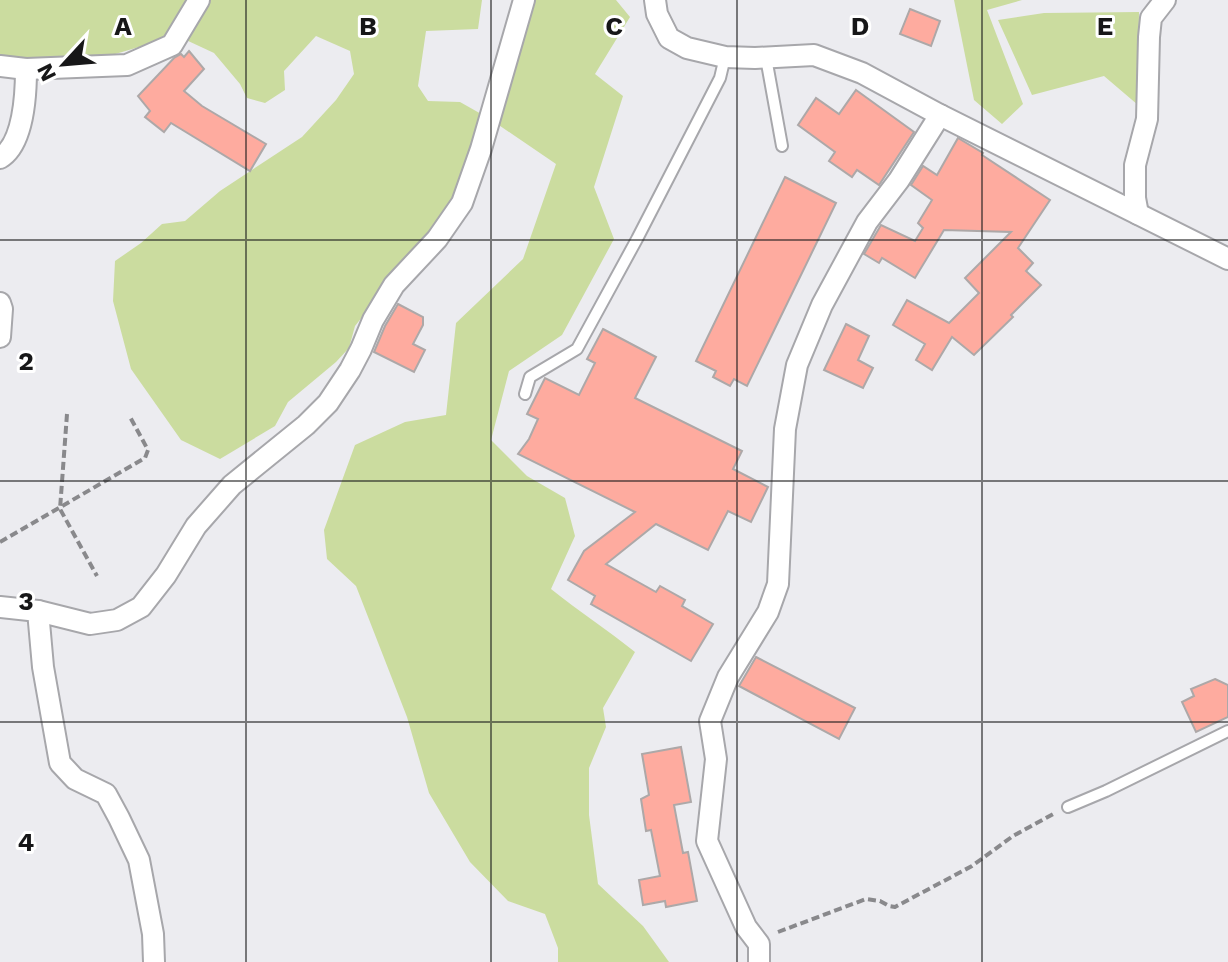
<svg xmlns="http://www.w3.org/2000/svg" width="1228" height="962" viewBox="0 0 1228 962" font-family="'Work Sans',sans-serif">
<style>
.green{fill:#cbdc9f}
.building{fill:#feab9f;stroke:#ada8a8;stroke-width:2}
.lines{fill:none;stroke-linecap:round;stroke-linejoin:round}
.service-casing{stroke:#a7a7ab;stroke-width:14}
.minor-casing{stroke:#a7a7ab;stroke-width:24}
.path{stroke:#89898c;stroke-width:4;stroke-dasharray:8 4;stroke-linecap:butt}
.service{stroke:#fff;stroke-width:10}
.minor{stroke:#fff;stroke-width:20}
.grid{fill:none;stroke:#171718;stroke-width:2;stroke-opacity:0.55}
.grid-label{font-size:26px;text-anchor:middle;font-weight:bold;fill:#171718;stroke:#fff;stroke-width:6;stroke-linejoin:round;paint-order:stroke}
</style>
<rect width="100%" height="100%" fill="#ececf0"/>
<g class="green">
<path d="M 0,0 L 482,0 L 478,29 L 426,31 L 418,86 L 428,101 L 460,102 L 483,115 L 516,0 L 616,0 L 630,17 L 595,74 L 623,96 L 594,187 L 614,239 L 562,335 L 509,371 L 491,440 L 527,476 L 565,498 L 575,536 L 551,589 C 578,611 608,630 635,652 L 603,708 L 606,727 L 589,768 L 589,815 L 598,884 L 643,926 L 669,962 L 558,962 L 558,948 L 545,914 L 508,901 L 470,862 L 429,793 L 407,717 L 356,586 L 327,559 L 324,530 L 355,445 L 405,422 L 446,415 L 456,323 L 523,259 L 556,164 L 484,115 L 458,196 L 355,326 L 349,348 L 336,362 L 288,402 L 275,426 L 220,459 L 181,440 L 131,369 L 113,301 L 115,261 L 141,243 L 162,224 L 185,221 L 220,191 L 302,137 L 336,100 L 354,74 L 350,51 L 316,36 L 284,71 L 285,90 L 265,103 L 247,98 L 240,84 L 214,53 L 171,33 L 159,41 L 112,55 L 31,58 L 0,55 Z"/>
<polygon points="954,0 1022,0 987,10 1023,104 1002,124 974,100"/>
<polygon points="1139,12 1138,105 1104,76 1032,95 998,20 1044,13"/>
</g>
<g class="building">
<polygon points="910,9 940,21 931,46 900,34"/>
<polygon points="189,51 204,69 184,91 202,106 266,144 250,171 171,123 164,132 145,117 150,111 138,96 174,58 181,54 184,57"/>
<polygon points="856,90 914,132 879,185 857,170 852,177 829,161 835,152 798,125 816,98 839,114"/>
<polygon points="958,138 983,153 982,155 1050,200 1018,248 1033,263 1026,271 1041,285 1011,315 1013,317 974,355 952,337 932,370 916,360 925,344 893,325 907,300 949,323 979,293 965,278 1011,232 944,230 915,278 882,258 879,263 864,254 881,225 915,241 923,228 918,223 932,200 911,185 923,166 937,175"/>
<polygon points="785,177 836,203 747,386 734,379 730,386 713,377 716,371 696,361"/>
<polygon points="398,304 423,317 423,325 413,344 425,350 414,372 374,352 385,326"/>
<polygon points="846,324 869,336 858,360 873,368 863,388 824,370"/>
<polygon points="603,329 656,357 635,398 742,451 733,469 768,487 751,522 728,511 708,550 656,524 606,564 656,592 660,586 685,600 682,606 713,624 691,661 591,604 595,596 568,580 584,551 635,512 518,454 529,439 538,419 527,414 545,378 579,395 595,363 587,359"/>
<polygon points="756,657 855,708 839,739 739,686"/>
<polygon points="1215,679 1228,685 1228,717 1196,732 1182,702 1194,696 1191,689"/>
<polygon points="681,747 691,802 674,805 683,853 688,852 697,901 666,907 665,901 643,905 639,880 660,876 651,830 646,831 641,799 649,795 642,754"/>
</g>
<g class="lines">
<g class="service-casing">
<g id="service">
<polyline points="766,58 782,146"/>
<polyline points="525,394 530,377 577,349 637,239 720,78 725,57"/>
<polyline points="1068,807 1106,791 1228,731"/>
</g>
</g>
<g class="minor-casing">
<g id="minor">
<polyline points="655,0 657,14 669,38 687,48 725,57 755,58 814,55 862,73 940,115 1228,259"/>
<polyline points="0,66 26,69 127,65 172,45 199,0"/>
<path d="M 0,158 C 24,144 26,93 26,69"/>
<polyline points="1138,214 1135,198 1135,165 1147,119 1149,37 1151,18 1165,0"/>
<polyline points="0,303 2,309 0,337"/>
<polyline points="0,607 38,611 43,667 60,763 75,779 106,794 119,818 139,860 153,934 154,962"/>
<polyline points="38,611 90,624 117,620 141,607 166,575 196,526 232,485 306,425 328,403 350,370 361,349 373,320 394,285 437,239 462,203 481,149 524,0"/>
<polyline points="759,962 759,944 746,927 707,841 716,759 710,721 728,677 768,612 778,584 785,429 797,365 822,305 867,222 899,180 940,115"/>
</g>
</g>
<g class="path">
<polyline points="67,414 60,509 97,576"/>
<polyline points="0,542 145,458 148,450 129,415"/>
<polyline points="778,932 866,899 880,901 889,906 895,907 972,866 1013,836 1055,813"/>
</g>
<use href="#service" class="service"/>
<use href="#minor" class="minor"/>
</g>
<path class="grid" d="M 246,0 L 246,962M 491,0 L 491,962M 737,0 L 737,962M 982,0 L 982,962M 0,240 L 1228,240M 0,481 L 1228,481M 0,722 L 1228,722"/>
<g class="grid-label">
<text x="123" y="35">A</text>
<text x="368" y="35">B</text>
<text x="614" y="35">C</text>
<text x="860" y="35">D</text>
<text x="1105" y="35">E</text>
<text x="26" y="370">2</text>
<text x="26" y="610">3</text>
<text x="26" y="851">4</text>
</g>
<g transform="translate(64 64) rotate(244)" stroke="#ffffff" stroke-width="6" paint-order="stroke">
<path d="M0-6L14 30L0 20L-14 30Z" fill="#171718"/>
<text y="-12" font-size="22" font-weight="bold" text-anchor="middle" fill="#171718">N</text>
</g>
</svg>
